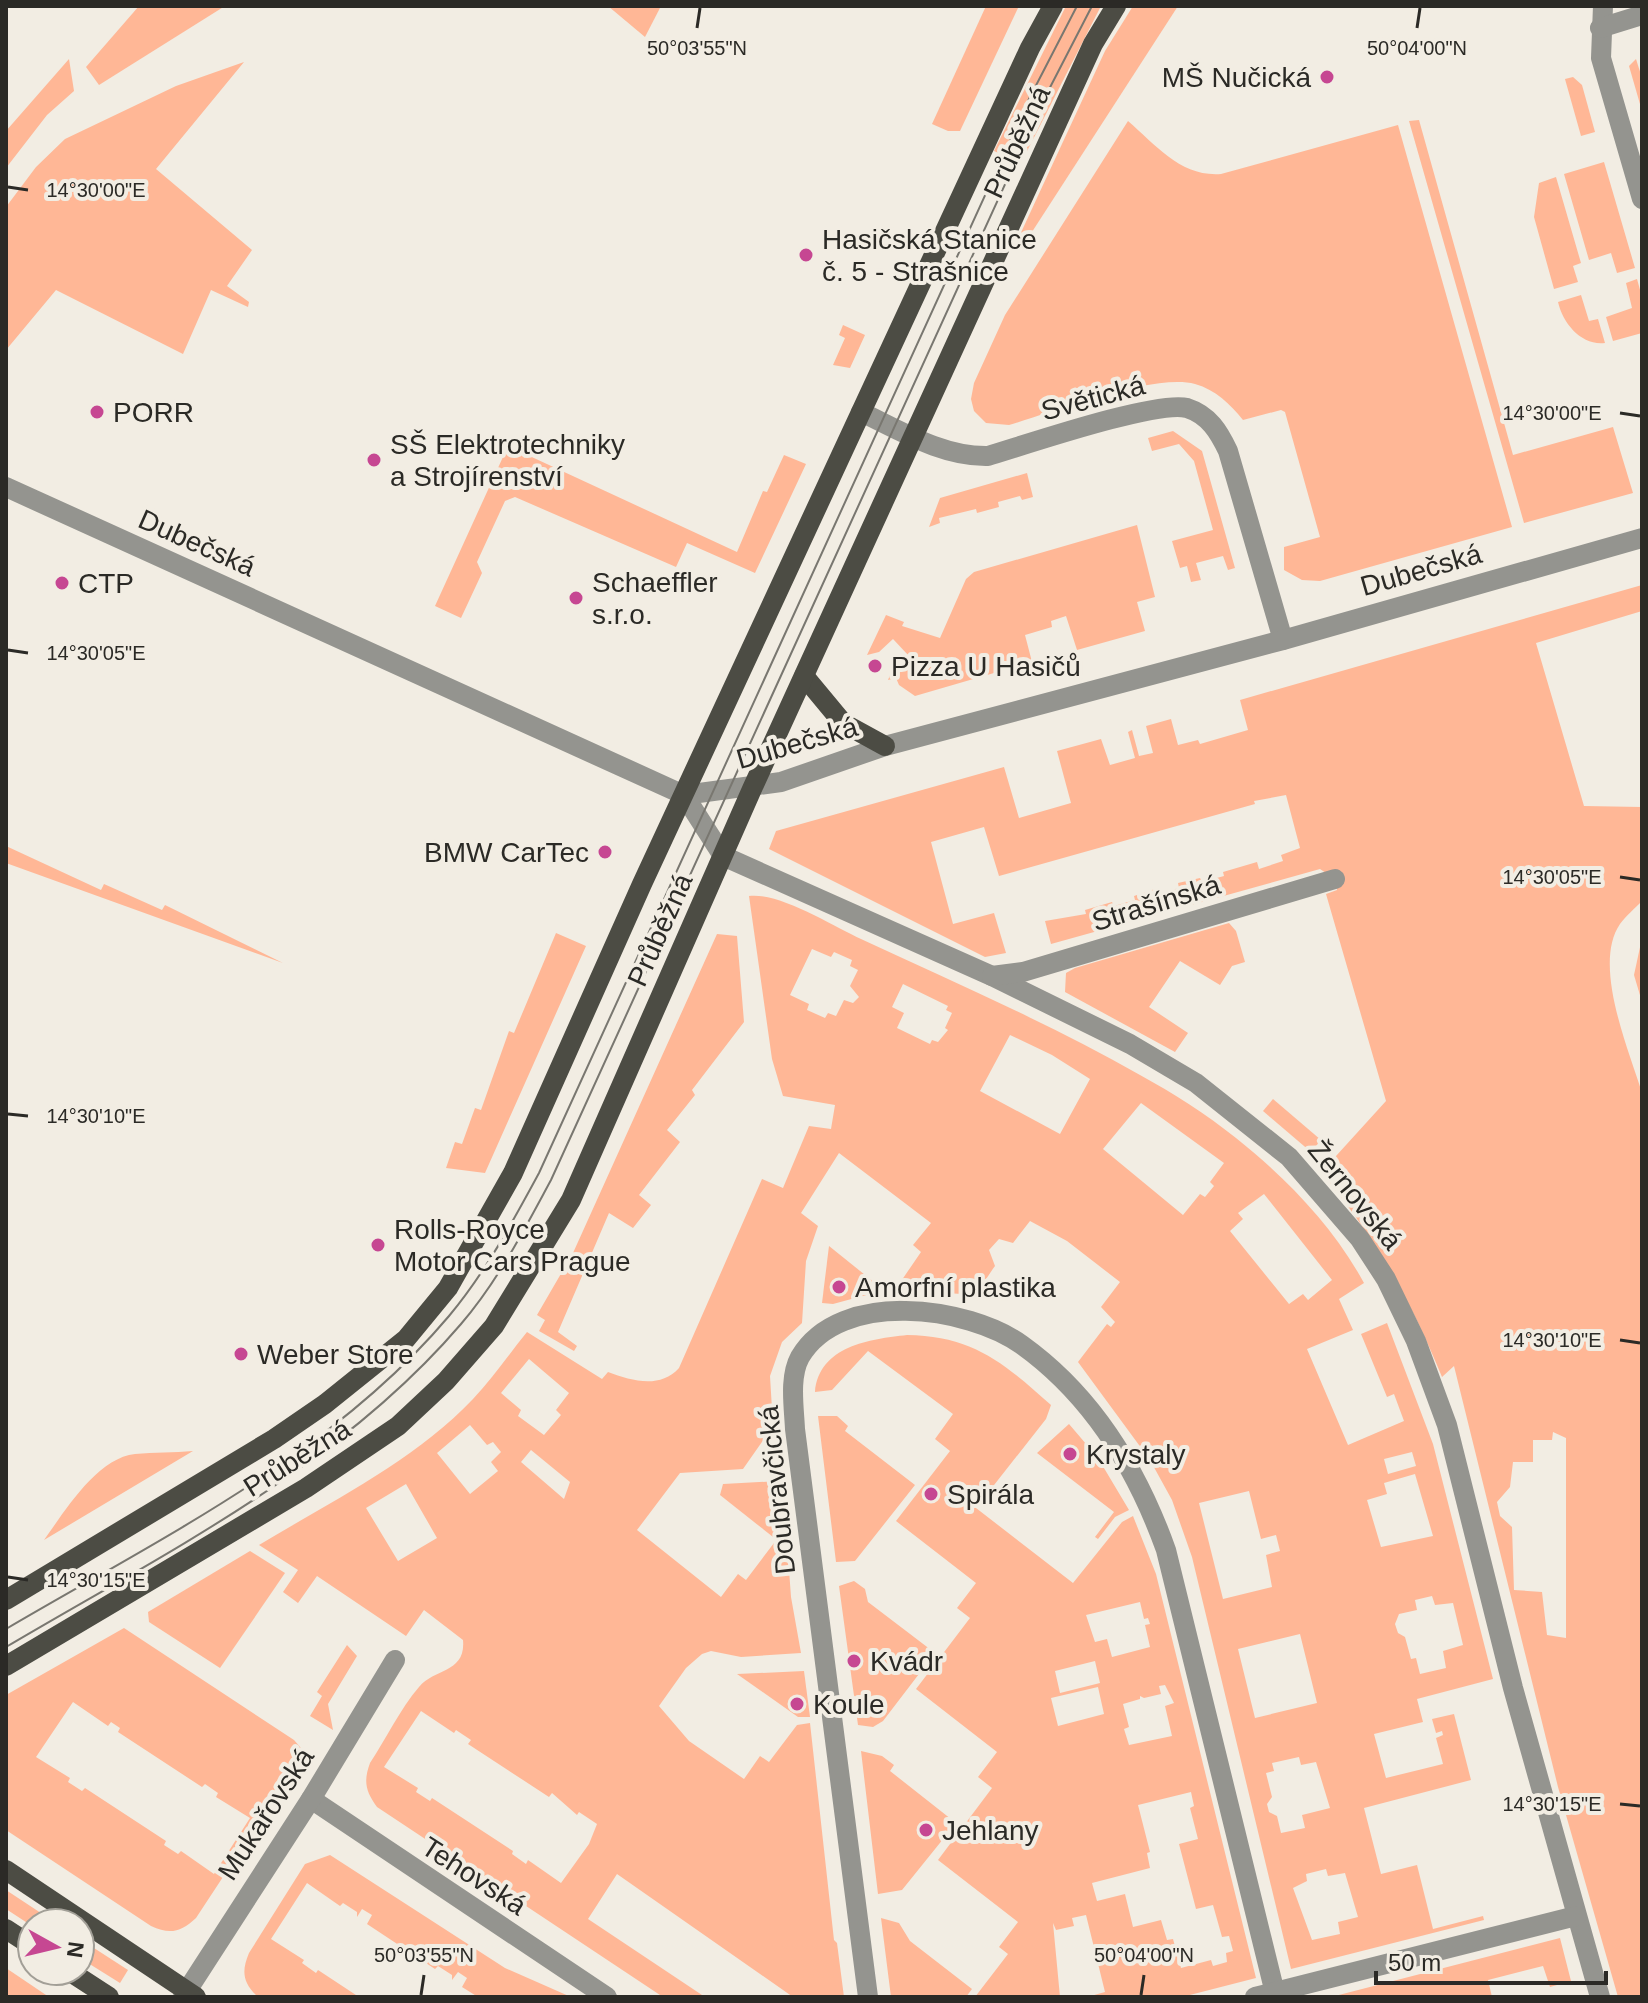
<svg xmlns="http://www.w3.org/2000/svg" width="1648" height="2003" viewBox="0 0 1648 2003" font-family="Arial,sans-serif">
<style>
.green{fill:#ffb796;fill-rule:evenodd}
.lines{fill:none;stroke-linecap:round;stroke-linejoin:round}
.minor{stroke:#94948f;stroke-width:20}
.major{stroke:#4c4c44;stroke-width:20}
.tram{stroke:#797770;stroke-width:2}
.ticks{fill:none;stroke:#2b2a26;stroke-width:3}
.poi-dot{fill:#c64792;stroke:#f2ede3;stroke-width:3}
.labels{text-anchor:middle;dominant-baseline:central;stroke-width:8;stroke-linejoin:round;paint-order:stroke}
.poi-label{font-size:28px;fill:#2b2a26;stroke:#f2ede3;text-anchor:start}
.street-label{font-size:28px;fill:#2b2a26;stroke:#f2ede3}
.ticks-label{font-size:20px;text-anchor:middle;fill:#2b2a26;stroke:#f2ede3;stroke-width:8;stroke-linejoin:round;paint-order:stroke}
</style>
<rect width="100%" height="100%" fill="#f2ede3"/>
<g class="green">
<polygon points="139,6 225,6 99,85 86,67"/>
<polygon points="608,6 661,6 645,37"/>
<polygon points="986,6 1019,6 960,131 948,131 932,124"/>
<polygon points="1066,6 1101,6 1021,163 994,151"/>
<polygon points="1133,6 1178,6 1030,235 1018,239 1105,51"/>
<polygon points="69,59 74,91 47,115 6,168 6,131"/>
<polygon points="1636,59 1642,78 1642,111 1629,66"/>
<polygon points="244,62 156,169 252,250 227,286 249,302 248,307 211,290 183,354 56,290 6,350 6,207 36,167 65,139 176,86"/>
<polygon points="1573,77 1582,85 1595,132 1581,136 1565,79"/>
<polygon points="1419,120 1513,455 1613,427 1633,493 1524,523 1409,121"/>
<path d="M 1128,121 C 1157,146 1181,177 1221,174 L 1398,125 L 1512,527 L 1320,581 L 1302,580 L 1284,570 L 1284,547 L 1320,537 L 1285,412 L 1281,410 L 1243,420 C 1230,404 1216,390 1195,384 C 1153,373 1054,412 1009,425 L 986,423 L 974,411 L 971,399 L 974,383 L 1005,315 Z"/>
<polygon points="1604,162 1635,268 1617,273 1611,253 1589,260 1564,174"/>
<polygon points="1556,177 1581,263 1573,266 1578,282 1554,289 1534,217 1539,183"/>
<polygon points="1637,279 1642,297 1642,333 1613,341 1606,317 1632,308 1626,283"/>
<path d="M 1581,295 L 1589,321 L 1598,319 L 1605,343 C 1582,346 1563,324 1558,302 Z"/>
<polygon points="843,325 865,335 850,368 833,365 845,338 839,335"/>
<polygon points="1173,431 1202,451 1235,568 1228,570 1223,556 1196,563 1201,580 1191,582 1187,566 1180,568 1172,541 1213,530 1194,461 1179,444 1152,451 1148,438"/>
<polygon points="508,446 737,552 763,491 767,492 784,455 806,464 755,573 687,543 676,567 515,497 505,501 477,562 482,573 461,618 435,606"/>
<polygon points="1027,473 1033,497 1022,500 1020,496 998,502 999,507 977,513 976,509 939,518 940,523 929,527 940,498"/>
<polygon points="1137,525 1155,597 1137,602 1145,631 1077,650 1066,616 1051,621 1052,627 1025,635 1032,662 915,696 899,685 896,678 888,680 893,668 908,655 893,639 879,652 867,655 886,615 904,622 902,626 940,638 966,579 974,572"/>
<path d="M 1642,585 L 1642,611 L 1536,643 L 1584,806 L 1642,807 L 1642,901 C 1635,908 1626,916 1620,924 C 1592,965 1629,1050 1642,1093 L 1642,1997 L 1618,1997 L 1558,1787 L 1454,1366 L 1442,1377 C 1411,1301 1377,1241 1326,1178 L 1331,1173 L 1326,1167 L 1386,1101 L 1326,894 L 1337,890 L 1335,879 L 1320,869 L 1051,944 L 1045,921 L 1086,914 L 1085,910 L 1112,902 L 1114,906 L 1135,900 L 1134,896 L 1155,889 L 1157,894 L 1179,888 L 1178,883 L 1200,878 L 1202,882 L 1224,876 L 1223,872 L 1257,862 L 1259,869 L 1283,861 L 1281,855 L 1300,848 L 1286,795 L 1254,801 L 1255,804 L 999,876 L 984,827 L 931,842 L 953,924 L 994,913 L 1006,953 L 985,957 L 769,849 L 776,831 L 1004,767 L 1019,818 L 1071,803 L 1057,751 L 1101,739 L 1110,765 L 1135,758 L 1128,732 L 1132,730 L 1139,756 L 1153,753 L 1146,726 L 1171,719 L 1178,745 L 1198,740 L 1200,744 L 1248,730 L 1240,700 ZM 1553,1432 L 1566,1438 L 1566,1638 L 1547,1635 L 1542,1592 L 1514,1590 L 1512,1527 L 1500,1516 L 1497,1502 L 1510,1487 L 1513,1462 L 1533,1462 L 1533,1440 L 1552,1440 Z"/>
<polygon points="6,846 101,890 104,884 162,910 165,905 283,963 6,863"/>
<path d="M 749,896 C 779,892 833,926 861,939 C 954,982 1050,1024 1140,1075 C 1173,1093 1206,1114 1236,1138 C 1286,1178 1333,1226 1364,1283 L 1339,1299 L 1353,1330 L 1307,1349 L 1348,1445 L 1404,1421 L 1394,1394 L 1387,1397 L 1361,1334 L 1387,1323 L 1433,1444 L 1493,1679 L 1417,1699 L 1423,1722 L 1374,1734 L 1386,1778 L 1443,1764 L 1436,1738 L 1443,1735 L 1442,1731 L 1436,1733 L 1432,1719 L 1454,1714 L 1471,1780 L 1364,1808 L 1381,1874 L 1417,1865 L 1433,1929 L 1483,1916 L 1484,1920 L 1291,1969 L 1192,1557 L 1172,1500 L 1150,1460 L 1078,1362 L 1107,1324 L 1111,1327 L 1115,1322 L 1101,1307 L 1120,1282 L 1067,1241 L 1030,1221 L 1013,1243 L 999,1239 L 989,1250 L 995,1266 C 989,1274 982,1287 974,1292 C 966,1297 911,1289 895,1290 L 921,1252 L 913,1245 L 931,1223 L 839,1153 L 801,1213 L 818,1226 L 806,1261 L 802,1323 L 782,1342 L 770,1376 L 773,1426 L 743,1469 L 680,1473 L 637,1530 L 721,1597 L 738,1574 L 746,1580 L 774,1543 L 787,1542 L 791,1597 L 801,1653 L 741,1657 L 711,1651 L 702,1654 L 686,1668 L 659,1706 L 689,1741 L 744,1779 L 760,1756 L 769,1762 L 797,1725 L 810,1723 L 834,1940 L 837,1943 L 844,1997 L 793,1997 L 617,1874 L 588,1919 L 705,1997 L 663,1997 L 377,1807 C 366,1792 363,1782 370,1763 C 386,1739 400,1709 419,1687 C 435,1668 466,1673 463,1640 L 424,1610 L 406,1636 L 317,1576 L 298,1603 L 283,1592 L 298,1570 L 259,1545 C 332,1501 414,1461 473,1399 C 493,1378 509,1354 527,1332 L 602,1379 L 608,1372 C 632,1381 660,1389 679,1368 L 762,1179 L 783,1188 L 809,1126 L 831,1129 L 835,1105 L 783,1096 L 772,1059 ZM 812,949 L 831,957 L 834,952 L 852,960 L 850,966 L 858,970 L 850,986 L 859,997 L 853,1003 L 844,1000 L 836,1016 L 828,1013 L 825,1018 L 807,1010 L 809,1004 L 790,995 ZM 903,984 L 948,1006 L 946,1010 L 952,1013 L 945,1028 L 948,1030 L 938,1042 L 932,1040 L 930,1044 L 897,1028 L 904,1013 L 892,1007 ZM 1010,1035 L 1052,1055 L 1090,1079 L 1060,1134 L 980,1091 ZM 1141,1103 L 1224,1163 L 1210,1182 L 1214,1186 L 1205,1197 L 1200,1194 L 1183,1215 L 1103,1149 ZM 1264,1194 L 1332,1280 L 1308,1300 L 1303,1294 L 1289,1304 L 1230,1231 L 1243,1219 L 1238,1213 ZM 529,1359 L 569,1393 L 556,1410 L 561,1415 L 544,1435 L 518,1416 L 521,1410 L 501,1393 ZM 470,1425 L 487,1445 L 493,1442 L 501,1452 L 491,1462 L 498,1471 L 470,1494 L 437,1453 ZM 531,1450 L 570,1482 L 564,1499 L 521,1462 ZM 1412,1452 L 1416,1466 L 1388,1474 L 1384,1459 ZM 1415,1474 L 1433,1536 L 1381,1547 L 1367,1500 L 1387,1494 L 1384,1483 ZM 406,1484 L 437,1538 L 398,1561 L 366,1508 ZM 1249,1491 L 1261,1539 L 1276,1535 L 1280,1551 L 1266,1555 L 1272,1587 L 1223,1599 L 1199,1503 ZM 1432,1596 L 1435,1605 L 1453,1603 L 1463,1645 L 1443,1651 L 1446,1668 L 1420,1674 L 1416,1658 L 1411,1659 L 1405,1637 L 1398,1633 L 1395,1624 L 1399,1614 L 1417,1610 L 1415,1600 ZM 1300,1634 L 1317,1703 L 1255,1718 L 1238,1649 ZM 421,1711 L 454,1733 L 456,1730 L 471,1740 L 468,1744 L 549,1797 L 552,1793 L 577,1815 L 579,1812 L 597,1824 L 589,1844 L 561,1883 L 528,1860 L 526,1864 L 512,1854 L 513,1851 L 432,1798 L 430,1801 L 416,1792 L 418,1788 L 384,1767 ZM 1299,1757 L 1301,1765 L 1316,1762 L 1330,1808 L 1302,1815 L 1305,1828 L 1281,1833 L 1277,1816 L 1269,1812 L 1267,1804 L 1272,1797 L 1266,1773 L 1274,1771 L 1272,1763 ZM 1326,1869 L 1328,1876 L 1345,1873 L 1358,1917 L 1338,1922 L 1340,1934 L 1312,1940 L 1293,1888 L 1307,1881 L 1306,1874 Z"/>
<polygon points="1229,923 1236,931 1245,962 1232,966 1220,985 1180,961 1149,1007 1188,1033 1175,1052 1065,992 1066,973 1075,968"/>
<polygon points="556,933 586,946 485,1173 446,1168 455,1142 462,1144 475,1108 481,1110 509,1031 514,1033"/>
<polygon points="717,934 737,936 744,1022 692,1090 695,1095 667,1130 680,1142 639,1195 651,1205 633,1228 609,1213 558,1332 577,1346 574,1351 539,1331 545,1320 537,1315 573,1253"/>
<polygon points="1642,938 1642,1002 1634,975"/>
<polygon points="1273,1099 1321,1140 1311,1152 1263,1111"/>
<polygon points="829,1246 880,1287 881,1291 833,1304 822,1303"/>
<path d="M 907,1335 C 973,1336 1004,1363 1051,1405 L 1046,1419 L 976,1508 L 1073,1583 L 1122,1522 L 1133,1516 L 1156,1574 L 1256,1978 L 1182,1997 L 1087,1997 L 1105,1992 L 1086,1915 L 1072,1918 L 1074,1926 L 1056,1930 L 1053,1923 L 1060,1997 L 975,1997 L 1008,1954 L 999,1947 L 1018,1922 L 938,1860 L 992,1788 L 978,1777 L 997,1752 L 916,1689 L 970,1618 L 957,1608 L 976,1583 L 896,1521 L 950,1451 L 935,1439 L 953,1414 L 868,1351 L 832,1390 L 815,1392 C 819,1346 870,1339 907,1335 ZM 1140,1602 L 1144,1619 L 1148,1618 L 1150,1624 L 1145,1625 L 1150,1647 L 1112,1657 L 1107,1639 L 1095,1642 L 1086,1615 ZM 1095,1661 L 1100,1683 L 1060,1693 L 1055,1671 ZM 1165,1685 L 1174,1703 L 1165,1706 L 1172,1736 L 1129,1745 L 1124,1729 L 1129,1727 L 1123,1704 L 1140,1699 L 1140,1696 L 1144,1698 L 1161,1694 L 1159,1686 ZM 1098,1687 L 1104,1714 L 1058,1726 L 1051,1698 ZM 1191,1792 L 1194,1806 L 1190,1808 L 1198,1839 L 1179,1844 L 1196,1909 L 1213,1905 L 1222,1937 L 1229,1936 L 1233,1951 L 1226,1953 L 1227,1962 L 1213,1966 L 1211,1960 L 1181,1968 L 1173,1939 L 1167,1940 L 1161,1920 L 1133,1927 L 1125,1894 L 1097,1901 L 1092,1883 L 1150,1868 L 1147,1853 L 1150,1852 L 1138,1805 Z"/>
<polygon points="818,1416 837,1416 848,1426 845,1431 915,1485 855,1561 836,1562"/>
<polygon points="1069,1424 1098,1458 1129,1510 1115,1517 1098,1539 1095,1537 1114,1512 1037,1453"/>
<path d="M 193,1451 L 44,1540 C 65,1511 97,1458 135,1454 C 154,1452 174,1453 193,1451 Z"/>
<polygon points="779,1481 786,1536 773,1537 720,1495 723,1484"/>
<polygon points="250,1551 285,1573 220,1668 149,1622 148,1612"/>
<polygon points="854,1581 865,1589 868,1602 935,1653 883,1721 873,1727 858,1725 839,1586"/>
<path d="M 124,1628 L 294,1740 L 301,1748 L 300,1760 L 196,1918 C 181,1932 170,1935 151,1926 L 6,1830 L 6,1695 ZM 73,1702 L 108,1726 L 111,1722 L 120,1728 L 118,1732 L 202,1787 L 205,1784 L 218,1793 L 216,1797 L 250,1818 L 214,1874 L 181,1851 L 178,1854 L 164,1845 L 166,1841 L 85,1788 L 82,1791 L 68,1782 L 70,1778 L 36,1757 Z"/>
<polygon points="347,1645 357,1656 328,1704 333,1730 310,1716 322,1696 317,1692"/>
<polygon points="804,1671 810,1717 798,1717 737,1674"/>
<polygon points="861,1751 882,1756 894,1765 890,1771 956,1823 902,1890 878,1894"/>
<path d="M 330,1855 L 505,1968 L 571,1997 L 478,1997 L 462,1987 L 467,1978 L 458,1972 L 452,1980 L 452,1975 L 438,1966 L 435,1969 L 367,1924 L 372,1915 L 362,1909 L 357,1917 L 357,1912 L 343,1903 L 340,1906 L 307,1883 L 271,1939 L 304,1960 L 302,1963 L 316,1973 L 318,1970 L 359,1997 L 258,1997 C 243,1983 241,1972 249,1953 L 305,1864 Z"/>
<polygon points="6,1890 56,1923 32,1923 32,1926 6,1909"/>
<polygon points="881,1918 899,1923 910,1941 972,1989 966,1997 891,1997"/>
<polygon points="1560,1938 1571,1981 1550,1987 1543,1966 1488,1980 1492,1997 1331,1997"/>
<polygon points="80,1939 128,1970 120,1983 80,1958"/>
<polygon points="6,1968 49,1997 6,1997"/>
</g>
<g class="lines">
<g class="minor">
<polyline points="1603,6 1601,58 1642,199"/>
<polyline points="1600,28 1642,15"/>
<path d="M 861,412 C 901,431 943,457 988,456 C 1025,445 1157,400 1187,408 C 1209,415 1219,432 1228,451 L 1283,640"/>
<polyline points="6,487 684,795 781,782 885,746 1283,640 1642,538"/>
<polyline points="684,795 723,856 992,976 1130,1044 1196,1083 1289,1157 1360,1239 1386,1279 1416,1341 1447,1425 1513,1688 1600,1997"/>
<polyline points="992,976 1023,972 1335,879"/>
<polyline points="311,1799 607,1997"/>
<polyline points="183,1997 311,1799 395,1660"/>
<path d="M 868,1997 L 795,1429 C 794,1407 789,1377 800,1357 C 840,1289 968,1306 1022,1345 C 1093,1396 1137,1469 1166,1550 L 1276,1997"/>
<polyline points="1255,1997 1576,1916"/>
</g>
<g class="major">
<polyline points="804,676 843,723 885,746"/>
<polyline points="6,1600 274,1439 325,1404 406,1339 448,1288 513,1173 642,884 1030,48 1053,6"/>
<polyline points="6,1666 306,1488 398,1426 446,1381 494,1326 571,1200 752,789 1093,44 1116,6"/>
<polyline points="6,1870 196,1997"/>
<polyline points="6,1929 32,1946"/>
<polyline points="69,1971 109,1997"/>
</g>
<g class="tram">
<path d="M 6,1629 C 159,1539 332,1455 449,1316 C 485,1273 512,1223 539,1173 L 1029,99 L 1077,6"/>
<path d="M 6,1647 C 165,1553 339,1467 461,1324 C 498,1281 524,1230 551,1180 L 1043,101 L 1092,6"/>
</g>
</g>
<path class="ticks" d="M 697,28 L 700,8M 1417,28 L 1420,8M 8,187 L 28,190M 1620,413 L 1640,416M 8,650 L 28,653M 1620,877 L 1640,880M 8,1114 L 28,1116M 1620,1340 L 1640,1343M 8,1577 L 28,1580M 1620,1804 L 1640,1806M 421,1995 L 424,1975M 1141,1995 L 1144,1975"/>
<g class="poi-dot">
<circle cx="1327" cy="77" r="8"/>
<circle cx="806" cy="255" r="8"/>
<circle cx="97" cy="412" r="8"/>
<circle cx="374" cy="460" r="8"/>
<circle cx="62" cy="583" r="8"/>
<circle cx="576" cy="598" r="8"/>
<circle cx="875" cy="666" r="8"/>
<circle cx="605" cy="852" r="8"/>
<circle cx="378" cy="1245" r="8"/>
<circle cx="839" cy="1287" r="8"/>
<circle cx="241" cy="1354" r="8"/>
<circle cx="1070" cy="1454" r="8"/>
<circle cx="931" cy="1494" r="8"/>
<circle cx="854" cy="1661" r="8"/>
<circle cx="797" cy="1704" r="8"/>
<circle cx="926" cy="1830" r="8"/>
</g>
<g class="labels">
<g class="poi-label">
<text x="1311" y="77" text-anchor="end">MŠ Nučická</text>
<text x="822" y="239">Hasičská Stanice<tspan x="822" dy="32">č. 5 - Strašnice</tspan></text>
<text x="113" y="412">PORR</text>
<text x="390" y="444">SŠ Elektrotechniky<tspan x="390" dy="32">a Strojírenství</tspan></text>
<text x="592" y="582">Schaeffler<tspan x="592" dy="32">s.r.o.</tspan></text>
<text x="78" y="583">CTP</text>
<text x="891" y="666">Pizza U Hasičů</text>
<text x="589" y="852" text-anchor="end">BMW CarTec</text>
<text x="394" y="1229">Rolls-Royce<tspan x="394" dy="32">Motor Cars Prague</tspan></text>
<text x="855" y="1287">Amorfní plastika</text>
<text x="257" y="1354">Weber Store</text>
<text x="1086" y="1454">Krystaly</text>
<text x="947" y="1494">Spirála</text>
<text x="870" y="1661">Kvádr</text>
<text x="813" y="1704">Koule</text>
<text x="942" y="1830">Jehlany</text>
</g>
<g class="street-label">
<text transform="translate(1017 142) rotate(-65)">Průběžná</text>
<text transform="translate(1093 398) rotate(-15)">Světická</text>
<text transform="translate(197 543) rotate(24)">Dubečská</text>
<text transform="translate(1421 570) rotate(-16)">Dubečská</text>
<text transform="translate(797 743) rotate(-16)">Dubečská</text>
<text transform="translate(1156 903) rotate(-17)">Strašínská</text>
<text transform="translate(660 930) rotate(-66)">Průběžná</text>
<text transform="translate(1355 1195) rotate(51)">Žernovská</text>
<text transform="translate(297 1458) rotate(-32)">Průběžná</text>
<text transform="translate(777 1490) rotate(-96)">Doubravčická</text>
<text transform="translate(266 1814) rotate(-57)">Mukařovská</text>
<text transform="translate(474 1876) rotate(33)">Tehovská</text>
</g>
</g>
<g class="ticks-label">
<text x="697" y="55">50°03'55"N</text>
<text x="1417" y="55">50°04'00"N</text>
<text x="96" y="197">14°30'00"E</text>
<text x="1552" y="420">14°30'00"E</text>
<text x="96" y="660">14°30'05"E</text>
<text x="1552" y="884">14°30'05"E</text>
<text x="96" y="1123">14°30'10"E</text>
<text x="1552" y="1347">14°30'10"E</text>
<text x="96" y="1587">14°30'15"E</text>
<text x="1552" y="1811">14°30'15"E</text>
<text x="424" y="1962">50°03'55"N</text>
<text x="1144" y="1962">50°04'00"N</text>
</g>
<rect width="1648" height="2003" fill="none" stroke="#2b2a26" stroke-width="16"/>
<g transform="translate(56 1947) rotate(98)"><circle r="38" fill="#f2ede3" stroke="#a29f97" stroke-width="2"/>
<path d="M0-6L14 30L0 20L-14 30Z" fill="#c64792"/>
<text y="-12" font-size="22" font-weight="bold" text-anchor="middle" fill="#2b2a26">N</text>
</g>
<path d="M1376 1971v12h230v-12" fill="none" stroke="#2b2a26" stroke-width="4"/>
<text x="1388" y="1971" font-size="24" fill="#2b2a26" stroke="#f2ede3" stroke-width="6" paint-order="stroke">50 m</text>
</svg>
